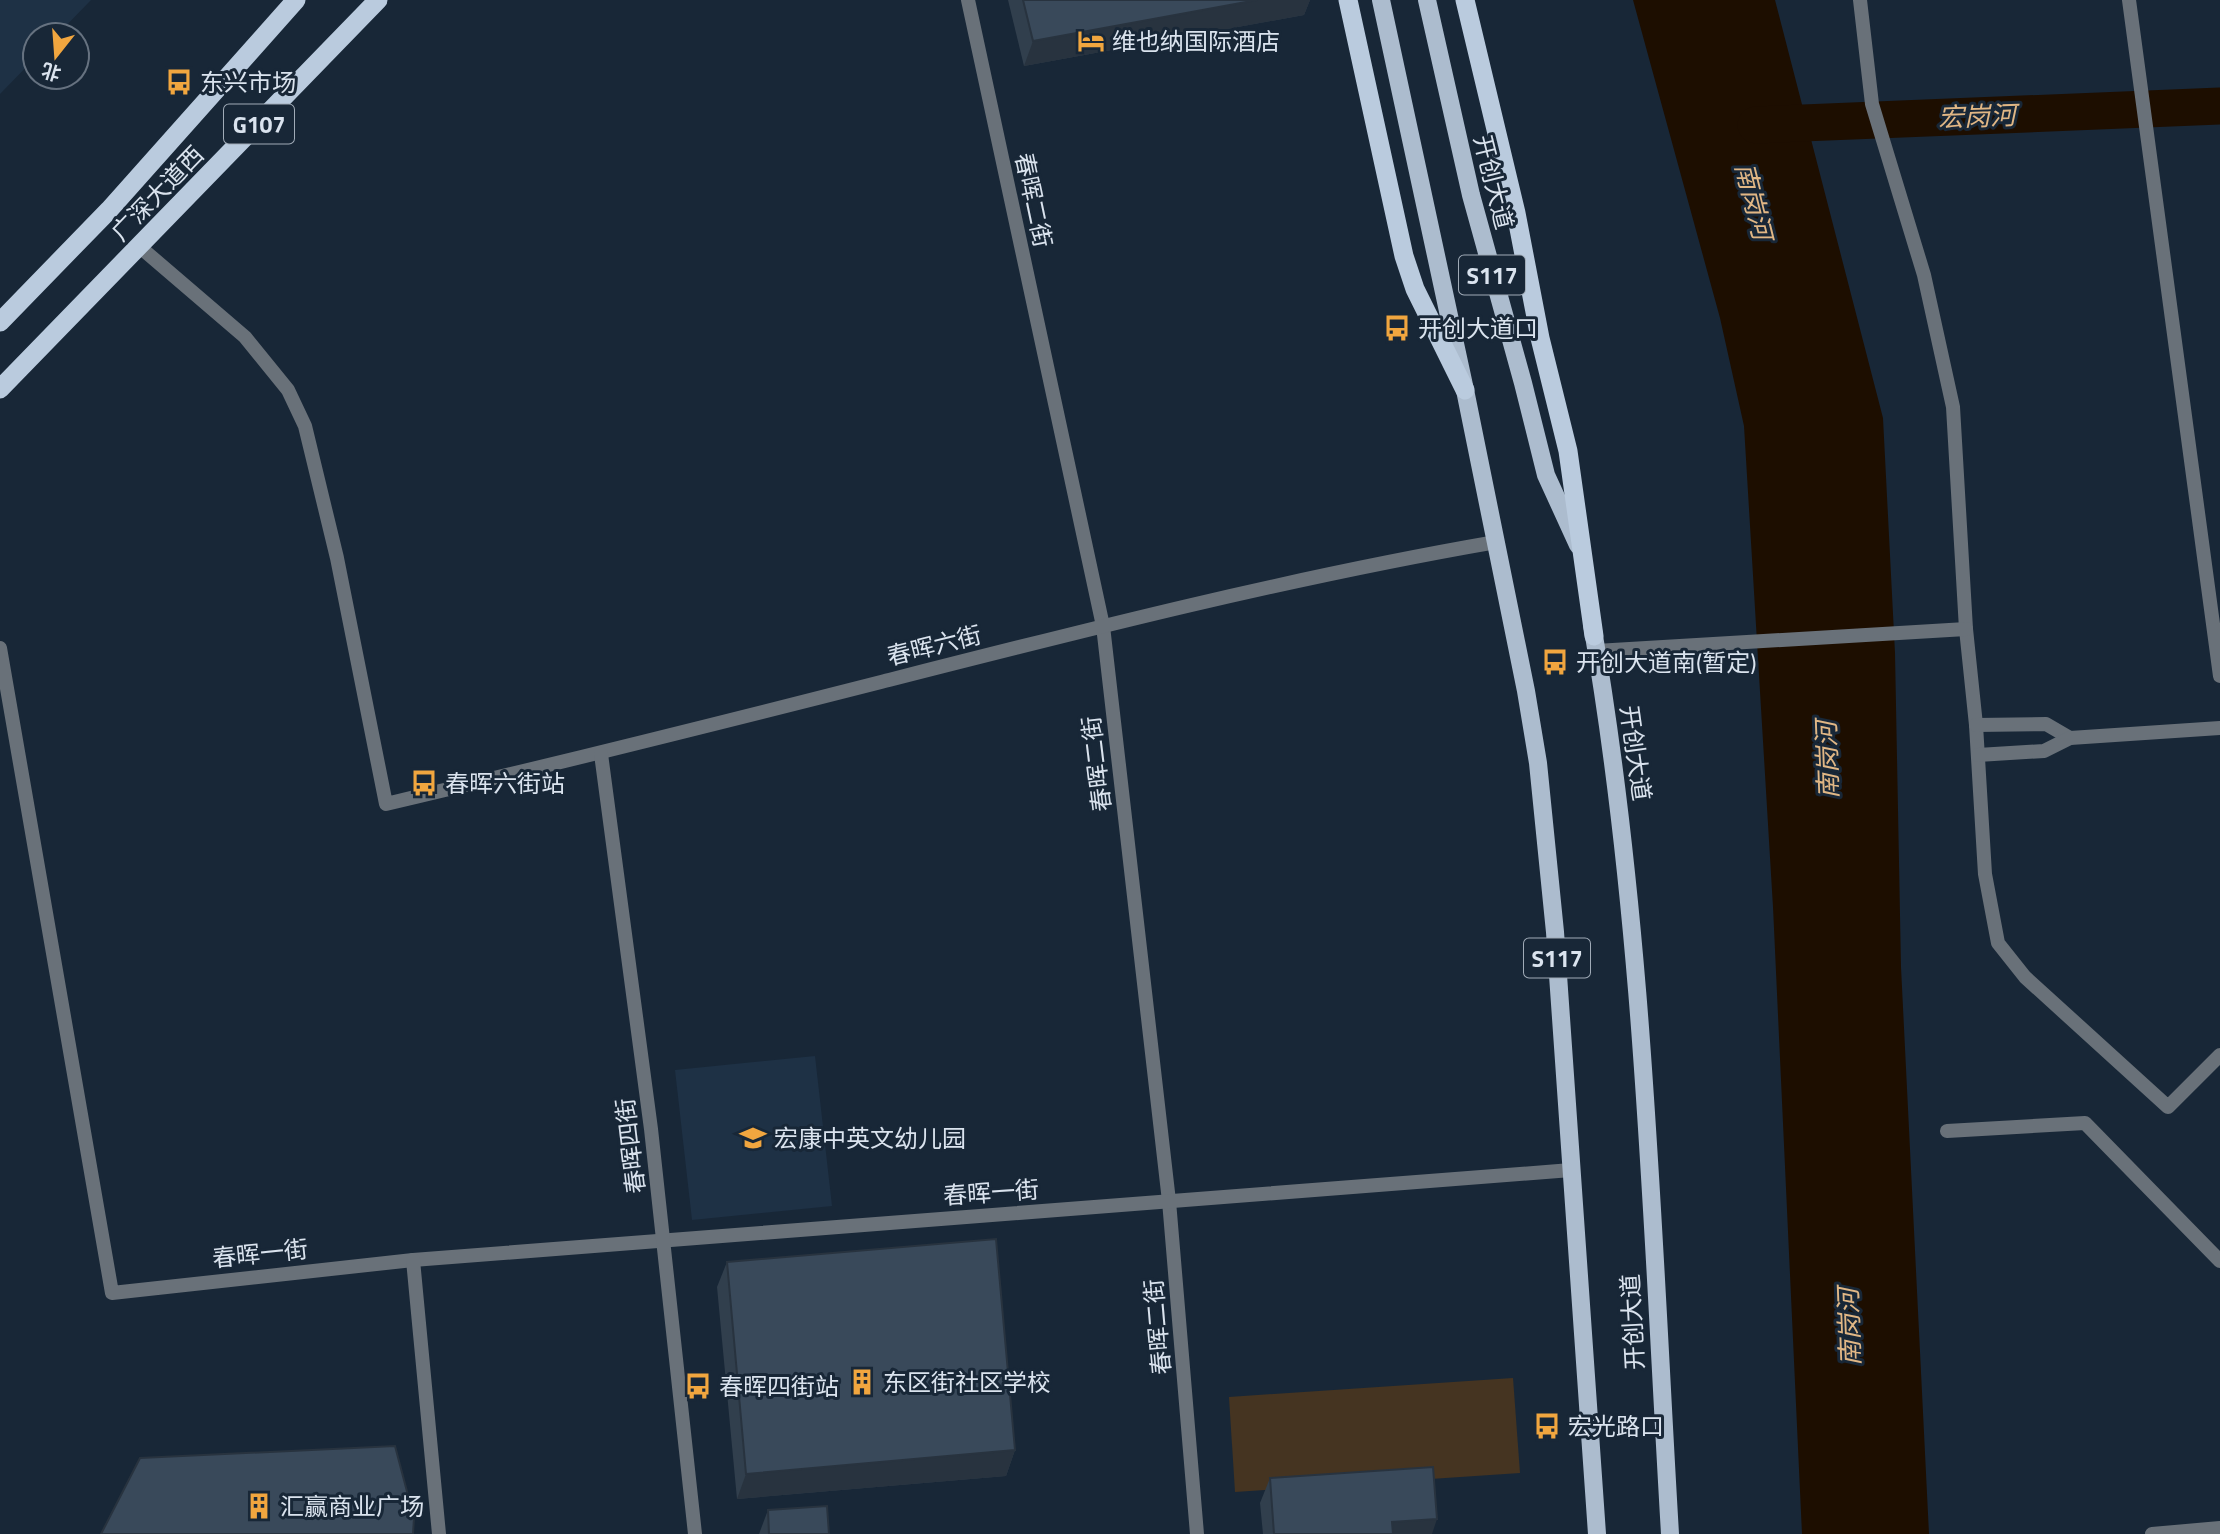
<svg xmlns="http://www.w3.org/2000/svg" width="2220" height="1534" viewBox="0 0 2220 1534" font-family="'Titillium Web','Noto Sans SC',sans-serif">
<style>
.built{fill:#1e3145}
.green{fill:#453421}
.water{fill:#1d0e00}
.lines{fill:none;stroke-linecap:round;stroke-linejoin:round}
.river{stroke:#1d0e00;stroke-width:37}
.minor{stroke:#697179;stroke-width:14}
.primary{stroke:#acbcce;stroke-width:18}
.trunk{stroke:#bacbde;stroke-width:19}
.wall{fill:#313f4d}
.shaded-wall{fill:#28333f}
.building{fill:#39495a;stroke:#28333f;stroke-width:2}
.labels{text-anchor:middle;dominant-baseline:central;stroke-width:6;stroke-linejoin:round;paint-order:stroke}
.shield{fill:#182737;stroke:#a0abb7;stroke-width:2}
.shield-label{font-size:23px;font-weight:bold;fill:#dae3ee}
.poi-label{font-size:24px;fill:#dae3ee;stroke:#182737;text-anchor:start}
.street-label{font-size:24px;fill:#dae3ee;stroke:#182737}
.water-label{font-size:26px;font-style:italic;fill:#e1b785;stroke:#182737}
</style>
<rect width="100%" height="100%" fill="#182737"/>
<g class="built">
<polygon points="0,0 91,0 57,35 35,35 35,58 0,94"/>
<polygon points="815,1056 832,1206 692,1220 675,1070"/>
</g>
<polygon class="green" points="1513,1378 1520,1473 1235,1492 1229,1397"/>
<polygon class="water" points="1633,0 1775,0 1883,418 1895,653 1901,967 1929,1534 1802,1534 1773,907 1744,426 1720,318"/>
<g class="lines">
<polyline class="river" points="1756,125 2220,106"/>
<g class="minor">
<polyline points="968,0 1103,626 1169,1201 1197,1534"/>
<polyline points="1860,0 1872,104 1924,275 1953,407 1966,629 1976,725 1985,874 1998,943 2025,977 2168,1107 2220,1055"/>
<polyline points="2129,0 2220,676"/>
<path d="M 140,247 L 245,337 L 288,390 L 305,426 L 337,558 L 386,804 C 551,765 716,724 881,682 C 1085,630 1288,578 1496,542"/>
<polyline points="0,648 112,1293 413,1260 1571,1170"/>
<polyline points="1596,651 1966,629"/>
<polyline points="1976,725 2046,724 2070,738"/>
<polyline points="601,754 651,1129 695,1534"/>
<polyline points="1978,755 2044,751 2070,738 2220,728"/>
<polyline points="1947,1131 2085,1123 2220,1261"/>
<polyline points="413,1260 439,1534"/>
<polyline points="2152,1534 2220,1528"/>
</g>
<g class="primary">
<polyline points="1381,0 1465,390 1526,691 1538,763 1555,932 1597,1534"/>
<polyline points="1427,0 1471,195 1523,383 1546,475 1578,545"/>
<path d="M 1592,624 C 1644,924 1652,1231 1670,1534"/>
</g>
<g class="trunk">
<polyline points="1348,0 1404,256 1415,289 1465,390"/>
<polyline points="1465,0 1516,213 1540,338 1568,451 1594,636"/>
<polyline points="0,322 109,210 296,0"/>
<polyline points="0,389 378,0"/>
</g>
</g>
<g class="wall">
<polygon points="1008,0 1310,0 1304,15 1024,66"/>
<polygon points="727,1262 1015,1450 1006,1476 737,1499 717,1287"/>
<polygon points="1270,1478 1432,1534 1263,1534 1260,1503"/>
<polygon points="768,1510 829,1534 759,1534"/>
</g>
<g class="shaded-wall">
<polygon points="1257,0 1310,0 1304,15 1024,66 1033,41"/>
<polygon points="1015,1450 1006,1476 737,1499 746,1474"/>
<polygon points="1437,1519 1432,1534 1387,1534 1392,1522"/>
</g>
<g class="building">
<polygon points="1023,0 1257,0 1033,41"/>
<polygon points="996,1239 1015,1450 746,1474 727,1262"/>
<polygon points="395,1446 414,1518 413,1534 101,1534 140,1458"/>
<polygon points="1433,1467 1437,1519 1392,1522 1393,1534 1274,1534 1270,1478"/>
<polygon points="827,1506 829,1534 769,1534 768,1510"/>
</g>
<defs>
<g id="hotel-bare" transform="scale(2.1)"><path d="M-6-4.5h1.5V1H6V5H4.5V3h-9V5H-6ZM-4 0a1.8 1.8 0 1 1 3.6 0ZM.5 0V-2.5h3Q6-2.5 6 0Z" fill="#f1a63f" stroke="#182737" stroke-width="2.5" paint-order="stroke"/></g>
<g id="bus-bare" transform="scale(2.1)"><path d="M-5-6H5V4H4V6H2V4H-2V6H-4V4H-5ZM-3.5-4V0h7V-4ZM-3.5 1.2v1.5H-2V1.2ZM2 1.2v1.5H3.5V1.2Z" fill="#f1a63f" stroke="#182737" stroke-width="2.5" paint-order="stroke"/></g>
<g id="school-bare" transform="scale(2.1)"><path d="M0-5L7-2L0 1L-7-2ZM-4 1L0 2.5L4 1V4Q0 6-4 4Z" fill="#f1a63f" stroke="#182737" stroke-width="2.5" paint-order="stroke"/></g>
<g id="building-bare" transform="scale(2.1)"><path d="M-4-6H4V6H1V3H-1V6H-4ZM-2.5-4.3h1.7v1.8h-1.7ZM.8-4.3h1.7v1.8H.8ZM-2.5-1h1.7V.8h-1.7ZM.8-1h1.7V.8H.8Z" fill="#f1a63f" stroke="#182737" stroke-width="2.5" paint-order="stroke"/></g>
</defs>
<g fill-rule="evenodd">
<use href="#hotel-bare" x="1091" y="41"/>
<use href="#bus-bare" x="179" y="82"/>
<use href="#bus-bare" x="1397" y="328"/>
<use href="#bus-bare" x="1555" y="662"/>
<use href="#bus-bare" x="424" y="783"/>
<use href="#school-bare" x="753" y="1138"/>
<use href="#building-bare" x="862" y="1382"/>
<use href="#bus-bare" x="698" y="1386"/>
<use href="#bus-bare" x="1547" y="1426"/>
<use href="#building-bare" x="259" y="1506"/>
</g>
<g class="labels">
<g class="shield">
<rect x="224" y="104.5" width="70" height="39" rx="5"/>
<rect x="1459" y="255.5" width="66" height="39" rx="5"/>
<rect x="1524" y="938.5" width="66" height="39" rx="5"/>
</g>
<g class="shield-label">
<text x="259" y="124">G107</text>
<text x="1492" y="275">S117</text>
<text x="1557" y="958">S117</text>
</g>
<g class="poi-label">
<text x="1112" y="41">维也纳国际酒店</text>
<text x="200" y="82">东兴市场</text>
<text x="1418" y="328">开创大道口</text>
<text x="1576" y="662">开创大道南(暂定)</text>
<text x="445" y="783">春晖六街站</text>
<text x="774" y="1138">宏康中英文幼儿园</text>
<text x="883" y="1382">东区街社区学校</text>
<text x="719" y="1386">春晖四街站</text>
<text x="1568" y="1426">宏光路口</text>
<text x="280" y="1506">汇赢商业广场</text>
</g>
<g class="street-label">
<text transform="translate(1494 182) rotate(76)">开创大道</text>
<text transform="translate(157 193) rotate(-46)">广深大道西</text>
<text transform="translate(1034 200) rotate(78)">春晖二街</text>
<text transform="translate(934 645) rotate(-14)">春晖六街</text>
<text transform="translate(1636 753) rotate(82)">开创大道</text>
<text transform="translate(1096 764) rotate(-97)">春晖二街</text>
<text transform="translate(630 1146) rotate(-97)">春晖四街</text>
<text transform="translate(991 1192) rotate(-4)">春晖一街</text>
<text transform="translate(260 1253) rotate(-6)">春晖一街</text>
<text transform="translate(1632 1322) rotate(-93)">开创大道</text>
<text transform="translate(1157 1327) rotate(-95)">春晖二街</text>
</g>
<g class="water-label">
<text transform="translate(1977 116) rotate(-2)">宏岗河</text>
<text transform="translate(1754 201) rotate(76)">南岗河</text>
<text transform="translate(1827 760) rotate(-92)">南岗河</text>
<text transform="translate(1849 1327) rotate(-92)">南岗河</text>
</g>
</g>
<g transform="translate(56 56) rotate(197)"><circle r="33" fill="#182737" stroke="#667280" stroke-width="2"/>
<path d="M0-5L12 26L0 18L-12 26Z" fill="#f1a63f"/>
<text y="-10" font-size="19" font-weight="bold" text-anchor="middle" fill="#dae3ee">北</text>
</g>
</svg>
